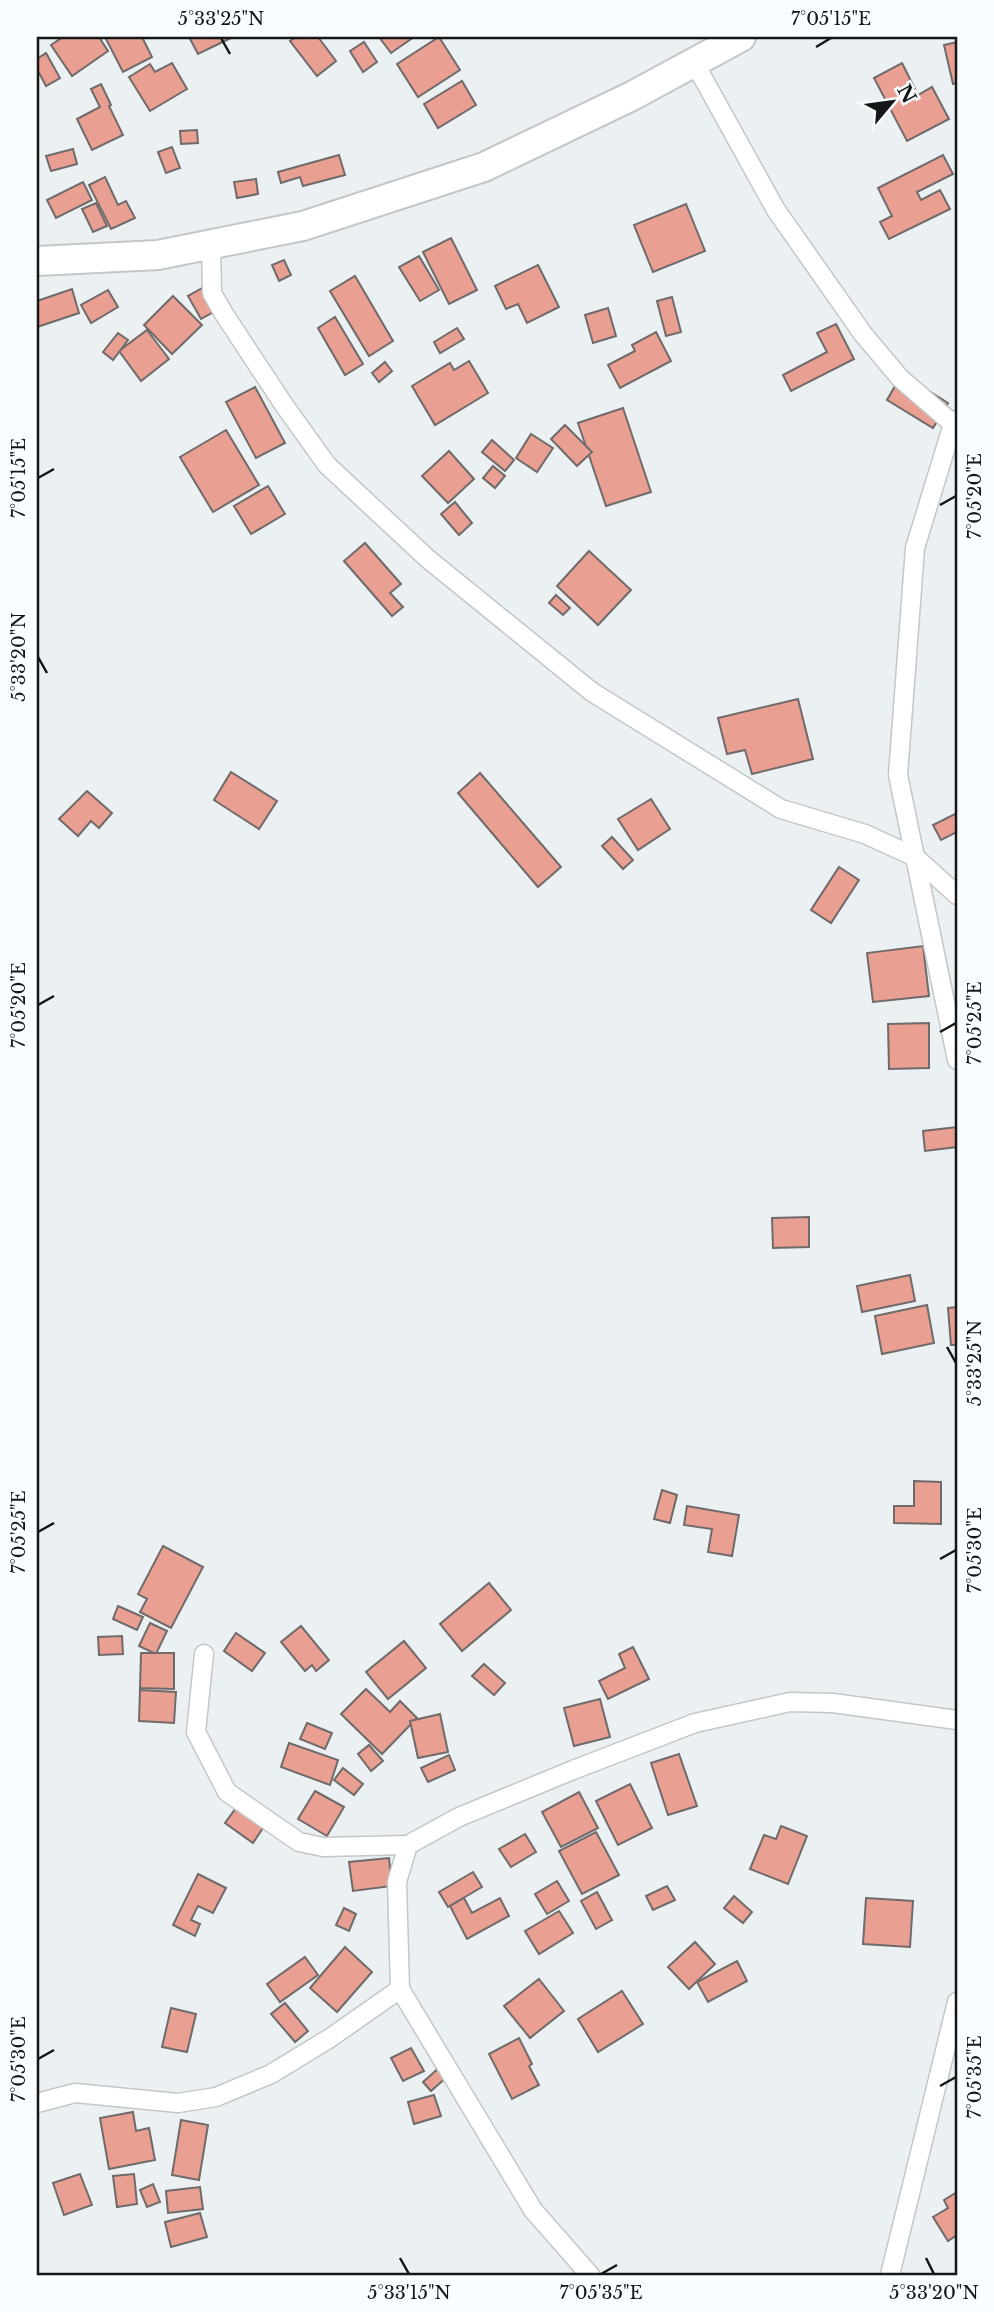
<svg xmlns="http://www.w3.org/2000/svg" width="994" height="2312" viewBox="0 0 994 2312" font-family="'Libre Baskerville',serif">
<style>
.building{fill:#e99f92;stroke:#706b6a;stroke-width:2}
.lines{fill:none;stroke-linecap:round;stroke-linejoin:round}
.minor-casing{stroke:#c3c7c9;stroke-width:21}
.primary-casing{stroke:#c3c7c9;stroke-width:32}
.minor{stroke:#fff;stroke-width:18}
.primary{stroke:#fff;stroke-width:28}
.ticks{fill:none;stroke:#141617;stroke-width:2.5}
.neatline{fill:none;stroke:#141617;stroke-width:2.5}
.ticks-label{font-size:18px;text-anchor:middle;fill:#141617}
</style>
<rect width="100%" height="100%" fill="#ebf0f2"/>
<g class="building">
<polygon points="63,37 99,37 108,51 72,76 51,45"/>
<polygon points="105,37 142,37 152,57 123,72"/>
<polygon points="189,37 233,37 198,54"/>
<polygon points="296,37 318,37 336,61 317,76 290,41"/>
<polygon points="379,37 414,37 391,53"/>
<polygon points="439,37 460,70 418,97 397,64"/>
<polygon points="364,42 377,62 363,72 350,51"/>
<polygon points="957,42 957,83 953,84 944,45"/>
<polygon points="46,53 60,78 46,86 37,69 37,59"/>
<polygon points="172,63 187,89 150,111 129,77 150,64 155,72"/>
<polygon points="902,63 918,95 932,87 949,119 907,141 874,78"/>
<polygon points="462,81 476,105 438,128 424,104"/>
<polygon points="101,84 111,105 109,106 123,135 92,150 77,119 100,107 91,89"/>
<polygon points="197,130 198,143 181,144 180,131"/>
<polygon points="172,147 180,168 166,173 158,152"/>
<polygon points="73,149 77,164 51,171 46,156"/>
<polygon points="339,155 345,175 303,186 300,177 281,183 278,172"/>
<polygon points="943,155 953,174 917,192 921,200 940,190 950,209 889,239 880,222 892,216 878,188"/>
<polygon points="105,177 118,205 126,201 135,218 111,229 89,185"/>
<polygon points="256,179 258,194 237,198 234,182"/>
<polygon points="83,182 92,200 56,218 47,200"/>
<polygon points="96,203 107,226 93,232 82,209"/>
<polygon points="686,204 705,251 653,272 634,225"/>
<polygon points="451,238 477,290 449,304 423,252"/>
<polygon points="419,256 439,290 420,301 399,267"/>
<polygon points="284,260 291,275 279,281 272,265"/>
<polygon points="538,265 559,307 527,323 518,304 506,309 495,286"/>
<polygon points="355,276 393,341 369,356 330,291"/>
<polygon points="204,287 217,310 201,319 188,296"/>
<polygon points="72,289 79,313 37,327 37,301"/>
<polygon points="108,290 118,307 91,323 81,305"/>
<polygon points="173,296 202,325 172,354 144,325"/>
<polygon points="672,297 681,332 666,336 657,301"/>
<polygon points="608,308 616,336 593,343 585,315"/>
<polygon points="335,317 363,364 345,375 318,328"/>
<polygon points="836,324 854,359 791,391 783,375 827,352 817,333"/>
<polygon points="457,328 464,339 440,353 434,342"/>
<polygon points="147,330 169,359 141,381 119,351"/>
<polygon points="656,332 671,361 620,388 608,365 635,351 632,345"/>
<polygon points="118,333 128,340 113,360 103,352"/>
<polygon points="469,361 488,393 435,425 412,386 450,363 454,370"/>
<polygon points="385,362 392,371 379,382 372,373"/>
<polygon points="902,374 948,403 933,428 887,400"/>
<polygon points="255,387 285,443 256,458 226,402"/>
<polygon points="623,408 651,492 606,506 578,423"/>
<polygon points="565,425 592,452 577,466 551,439"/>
<polygon points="226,430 259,485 213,512 180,457"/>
<polygon points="531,434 553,448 537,472 516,458"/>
<polygon points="492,440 514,460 505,471 482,452"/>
<polygon points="449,451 474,479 448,503 422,476"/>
<polygon points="493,466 505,476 495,488 483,478"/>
<polygon points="268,486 285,514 251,534 234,506"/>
<polygon points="455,502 472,523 459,535 441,514"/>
<polygon points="365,543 401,584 390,593 403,607 392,616 344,561"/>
<polygon points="589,551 631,590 598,625 557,586"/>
<polygon points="556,595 570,608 563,615 549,603"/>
<polygon points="798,699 813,759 752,774 745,750 727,754 718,718"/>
<polygon points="231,772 277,801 259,829 214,800"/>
<polygon points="480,773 561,867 538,887 458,793"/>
<polygon points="87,791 112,813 99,828 91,821 78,836 59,819"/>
<polygon points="651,799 670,829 638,850 618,819"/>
<polygon points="957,813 957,832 941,840 933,825"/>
<polygon points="612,837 633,860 623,869 602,846"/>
<polygon points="839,867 859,880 831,923 811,910"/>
<polygon points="923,946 929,996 873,1002 867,953"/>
<polygon points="929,1023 929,1068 889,1069 888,1024"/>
<polygon points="957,1127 957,1147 925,1151 923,1131"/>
<polygon points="809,1217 809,1247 773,1248 772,1218"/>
<polygon points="910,1275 915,1301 862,1312 857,1286"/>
<polygon points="927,1305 934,1343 882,1354 875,1316"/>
<polygon points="957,1307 957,1345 951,1345 948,1308"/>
<polygon points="914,1481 941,1482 941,1524 894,1523 894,1506 914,1506"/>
<polygon points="662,1490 677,1495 670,1523 654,1519"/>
<polygon points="687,1506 739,1515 732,1556 708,1552 712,1529 684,1525"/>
<polygon points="163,1546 203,1567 171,1628 140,1612 147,1599 138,1594"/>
<polygon points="489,1583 511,1610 462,1651 440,1624"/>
<polygon points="118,1606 143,1617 137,1630 113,1619"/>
<polygon points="150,1623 167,1631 156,1654 139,1646"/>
<polygon points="301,1626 329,1660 316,1671 312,1665 305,1671 281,1642"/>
<polygon points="236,1633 265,1653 252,1671 224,1651"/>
<polygon points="122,1636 123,1654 99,1655 98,1637"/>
<polygon points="404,1641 426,1668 388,1699 366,1672"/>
<polygon points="633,1647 649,1679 608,1699 599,1681 625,1668 619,1654"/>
<polygon points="141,1653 174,1653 174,1689 140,1688"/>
<polygon points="484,1664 505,1683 494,1695 472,1676"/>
<polygon points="366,1689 390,1712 400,1701 417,1718 382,1754 341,1714"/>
<polygon points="140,1690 176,1692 174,1723 139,1721"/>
<polygon points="600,1699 610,1737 574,1746 564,1708"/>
<polygon points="440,1714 448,1752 418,1758 410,1721"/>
<polygon points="307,1723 332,1733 325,1749 300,1739"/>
<polygon points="289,1743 338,1760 330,1785 281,1767"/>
<polygon points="369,1745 383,1761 371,1771 358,1754"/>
<polygon points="679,1754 697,1806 668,1815 651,1763"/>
<polygon points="449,1755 455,1770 428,1782 421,1768"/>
<polygon points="343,1768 363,1784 354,1795 334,1780"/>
<polygon points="630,1784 652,1828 618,1845 596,1801"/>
<polygon points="315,1791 344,1807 327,1836 298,1819"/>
<polygon points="579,1792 598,1828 561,1847 542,1812"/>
<polygon points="236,1808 263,1828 253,1843 225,1823"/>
<polygon points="781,1826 807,1836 788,1884 750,1869 764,1835 776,1839"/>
<polygon points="596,1832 619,1875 582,1894 559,1851"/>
<polygon points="525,1834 536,1852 511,1867 499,1849"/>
<polygon points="389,1858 392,1886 353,1891 349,1862"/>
<polygon points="473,1872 482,1887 448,1907 439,1892"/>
<polygon points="198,1874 226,1888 213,1913 198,1906 191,1920 200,1924 195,1936 173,1925"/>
<polygon points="557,1881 569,1901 547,1914 535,1894"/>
<polygon points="667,1886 675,1900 653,1910 646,1896"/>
<polygon points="597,1892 612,1920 596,1929 581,1901"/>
<polygon points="734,1896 752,1912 743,1923 724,1908"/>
<polygon points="464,1898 472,1913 500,1898 509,1916 467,1939 450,1906"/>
<polygon points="866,1898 913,1901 910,1947 863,1944"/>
<polygon points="344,1908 356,1914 349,1931 336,1925"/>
<polygon points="559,1911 573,1933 539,1954 525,1931"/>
<polygon points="695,1942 715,1964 689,1989 668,1967"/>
<polygon points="345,1947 372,1972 337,2012 310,1988"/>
<polygon points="305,1957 318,1975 280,2002 267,1984"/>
<polygon points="737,1961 747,1981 708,2002 697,1982"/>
<polygon points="539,1979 564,2011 530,2038 504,2006"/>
<polygon points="622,1991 643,2024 598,2052 578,2019"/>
<polygon points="285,2003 308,2031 295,2042 271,2014"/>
<polygon points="171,2008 196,2014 187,2052 162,2047"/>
<polygon points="519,2038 532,2064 529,2066 539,2085 512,2099 489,2054"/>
<polygon points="411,2048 424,2071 403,2081 391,2058"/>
<polygon points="441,2066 449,2075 431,2091 423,2082"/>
<polygon points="434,2095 441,2116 414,2124 408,2102"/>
<polygon points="133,2112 136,2131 149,2128 155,2160 109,2169 100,2118"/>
<polygon points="181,2120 208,2125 199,2180 172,2175"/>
<polygon points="80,2174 92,2205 64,2215 53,2183"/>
<polygon points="134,2174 137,2204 117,2207 113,2176"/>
<polygon points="153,2184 160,2202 147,2207 140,2190"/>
<polygon points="200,2187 203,2209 168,2213 166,2191"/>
<polygon points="957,2192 957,2235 948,2241 933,2217 948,2208 944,2200"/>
<polygon points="200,2213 207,2237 171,2247 165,2222"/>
</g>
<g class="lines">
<g class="minor-casing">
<g id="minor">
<polyline points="694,62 776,210 863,334 900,378 953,424"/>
<polyline points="211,244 212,293 224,314 284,405 327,465 428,559 592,692 781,809 865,834 915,857 957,895"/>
<polyline points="957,420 953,424 915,548 898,775 957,1060"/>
<polyline points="204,1654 196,1732 227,1792 299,1842 323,1847 408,1845"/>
<polyline points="400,1989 533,2210 590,2275"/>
<polyline points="37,2103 75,2093 178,2103 216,2097 271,2074 330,2038 400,1989 397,1882 408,1845 459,1817 573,1770 695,1723 790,1702 833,1703 957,1720"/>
<polyline points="890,2275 957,2002"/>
</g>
</g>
<g class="primary-casing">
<polyline id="primary" points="37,261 158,255 303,226 484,167 632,96 741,37"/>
</g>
<use href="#minor" class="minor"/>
<use href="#primary" class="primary"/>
</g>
<path class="ticks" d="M 221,38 L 230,54M 816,47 L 831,38M 38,478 L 54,469M 940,505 L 956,496M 38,657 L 47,673M 38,1005 L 54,996M 940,1032 L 956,1023M 947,1347 L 956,1363M 38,1532 L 54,1523M 940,1559 L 956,1550M 38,2059 L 54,2050M 940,2086 L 956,2077M 400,2258 L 409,2274M 926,2258 L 934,2274M 601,2274 L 617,2265"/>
<rect width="994" height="2312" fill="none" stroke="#f9fdff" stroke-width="77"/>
<g transform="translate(892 102) rotate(61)" stroke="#f9fdff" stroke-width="5" paint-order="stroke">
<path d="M0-5L12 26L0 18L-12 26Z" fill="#141617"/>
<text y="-10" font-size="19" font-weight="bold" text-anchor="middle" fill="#141617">N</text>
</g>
<rect x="38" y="38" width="918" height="2236" class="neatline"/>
<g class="ticks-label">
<text x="221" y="25">5°33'25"N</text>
<text x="831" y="25">7°05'15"E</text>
<text transform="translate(19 478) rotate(-90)" y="6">7°05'15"E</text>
<text transform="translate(975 496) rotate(-90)" y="6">7°05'20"E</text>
<text transform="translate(19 657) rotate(-90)" y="6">5°33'20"N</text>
<text transform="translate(19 1005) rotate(-90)" y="6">7°05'20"E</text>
<text transform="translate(975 1023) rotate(-90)" y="6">7°05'25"E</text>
<text transform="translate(975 1363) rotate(-90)" y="6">5°33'25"N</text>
<text transform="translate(19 1532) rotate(-90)" y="6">7°05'25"E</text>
<text transform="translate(975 1550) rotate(-90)" y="6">7°05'30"E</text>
<text transform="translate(19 2059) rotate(-90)" y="6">7°05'30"E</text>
<text transform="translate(975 2077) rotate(-90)" y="6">7°05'35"E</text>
<text x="409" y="2299">5°33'15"N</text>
<text x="601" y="2299">7°05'35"E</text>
<text x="934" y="2299">5°33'20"N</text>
</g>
</svg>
